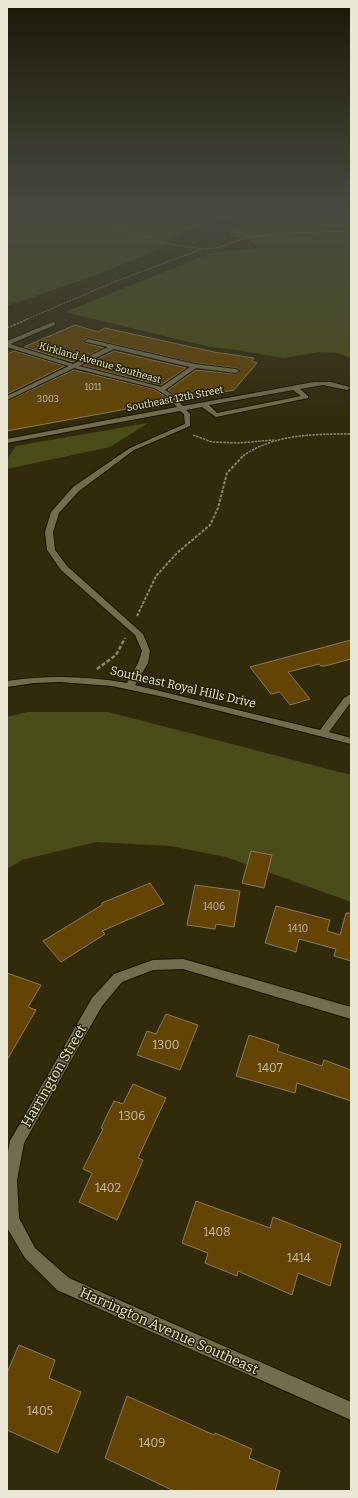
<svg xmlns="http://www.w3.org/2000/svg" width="358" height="1498" viewBox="0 0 358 1498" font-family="Bitter,serif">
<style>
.green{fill:#4a4c19}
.water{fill:#19627f}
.building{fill:#634404;stroke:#8b795c}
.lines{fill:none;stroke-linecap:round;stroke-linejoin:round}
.minor-casing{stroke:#191300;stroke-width:2}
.path-far3{stroke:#8a866d;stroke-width:1;stroke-dasharray:2 1;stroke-linecap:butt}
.path-far2{stroke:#8a866d;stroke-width:1.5;stroke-dasharray:2.5 1;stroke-linecap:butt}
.path-far1{stroke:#8a866d;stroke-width:2;stroke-dasharray:3 1.5;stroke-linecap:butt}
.path{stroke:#8a866d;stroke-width:2.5;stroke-dasharray:4 2;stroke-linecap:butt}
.minor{fill:#736d4d;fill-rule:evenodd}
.labels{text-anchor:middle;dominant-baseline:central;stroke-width:3;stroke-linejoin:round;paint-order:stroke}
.far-number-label{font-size:9px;fill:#c8bea1}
.far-street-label{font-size:10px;fill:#eae7d5;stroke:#272103}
.number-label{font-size:10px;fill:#c8bea1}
.street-label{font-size:12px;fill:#eae7d5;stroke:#272103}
.near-number-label{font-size:12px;fill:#c8bea1}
.near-street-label{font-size:14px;fill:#eae7d5;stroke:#272103}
</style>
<rect width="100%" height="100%" fill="#312b0c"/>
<g class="green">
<polygon points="7,213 151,213 221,218 208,225 180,233 157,250 102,273 7,306"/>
<polygon points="243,217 312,220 351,218 351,358 338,353 319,352 284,358 237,350 210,347 65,312 211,253 259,248 249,240 229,236 232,227"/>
<polygon points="148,423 110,447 7,469 7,459 16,446"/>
<polygon points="27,712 108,712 351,775 351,902 226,857 171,846 96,842 22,860 7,869 7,717"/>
</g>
<polygon class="water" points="183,213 351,213 351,217 219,215"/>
<g class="building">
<polygon points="75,325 98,332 105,328 214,352 254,358 252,361 257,363 234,390 179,399 168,390 196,370 236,374 240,371 236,368 195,363 88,338 84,340 85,343 104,348 73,362 24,347"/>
<polygon points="14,351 65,366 7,394 7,354"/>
<polygon points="114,351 186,368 161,385 83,366"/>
<polygon points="74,370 153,389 165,396 170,401 7,431 7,401"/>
<polygon points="351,640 351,659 325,666 321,666 319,664 288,672 310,699 290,705 280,692 271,694 250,667"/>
<polygon points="251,851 272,855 264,888 242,883"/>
<polygon points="150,883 164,904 102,931 105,934 61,962 43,941 102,905 102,903"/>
<polygon points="195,885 240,891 234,927 216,924 215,929 187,925"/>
<polygon points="276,906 330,920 327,931 340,935 346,913 351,913 351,961 334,956 336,949 299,939 296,952 265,943"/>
<polygon points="7,973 41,985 28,1007 36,1010 7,1060"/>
<polygon points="166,1014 198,1025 180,1070 137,1055 147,1031 156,1034"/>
<polygon points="249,1035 279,1045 277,1051 322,1066 324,1060 351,1070 351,1101 297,1083 295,1093 236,1076"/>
<polygon points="133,1084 166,1098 138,1158 143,1160 117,1220 79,1202 92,1173 83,1169 103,1129 101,1128 114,1101 123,1104"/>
<polygon points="196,1201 270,1228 273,1217 341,1244 330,1286 298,1273 292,1295 238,1271 237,1276 205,1263 208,1253 182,1243"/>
<polygon points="19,1345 55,1360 49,1378 81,1392 58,1453 7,1430 7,1373"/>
<polygon points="127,1396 214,1435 215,1433 252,1449 249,1458 280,1471 275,1491 174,1491 105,1458"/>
</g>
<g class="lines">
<g class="minor-casing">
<g id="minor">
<path d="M 53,322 L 55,323 L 55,325 L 10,344 L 73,364 L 108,347 L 86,342 L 85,341 L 88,339 L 195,364 L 236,369 L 239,371 L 236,373 L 196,368 L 165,390 L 170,393 L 183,406 L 314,382 L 331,382 L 349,387 L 350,388 L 347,390 L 323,385 L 300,389 L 308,396 L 308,398 L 216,417 L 202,407 L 186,410 L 190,414 L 190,426 L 134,450 L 79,491 L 59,513 L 53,532 L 55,550 L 67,566 L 143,634 L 150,651 L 148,663 L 135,685 L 320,730 L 344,698 L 351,694 L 351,702 L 329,732 L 351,738 L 351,744 L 164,697 L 112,686 L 60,682 L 34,683 L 7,687 L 7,681 C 48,675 86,676 127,683 L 138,663 L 142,651 L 135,635 L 61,570 L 47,550 L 45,532 L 51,512 L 73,487 L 130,448 L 185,424 L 184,414 L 180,411 L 7,443 L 7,439 L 177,407 L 166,395 L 154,388 L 74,368 L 7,400 L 7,396 L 69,366 L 7,347 L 7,341 ZM 114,349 L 190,367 L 161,387 L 79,366 ZM 293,390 L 301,396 L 217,413 L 209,405 Z"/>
<polygon points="183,959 351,1007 351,1019 183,969 153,970 122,982 102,1006 24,1143 17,1180 19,1218 35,1248 69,1278 351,1402 351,1420 57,1290 25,1258 7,1228 7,1157 10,1141 92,998 114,974 153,960"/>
</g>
</g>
<g class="path-far3">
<polyline points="39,213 52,215 68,214 117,227 119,230 152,238 158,242 202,249 217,248 249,237 284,233 351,231"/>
<polyline points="7,215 27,213"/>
<polyline points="235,232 244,233 248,236"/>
<polyline points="25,320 114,282 202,249"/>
</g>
<g class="path-far2">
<polyline points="7,328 28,319"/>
<polyline points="193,435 212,442 238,443 274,440"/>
<path d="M 243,456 C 274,434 314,434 351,434"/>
</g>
<polyline class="path-far1" points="137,616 156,576 177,553 210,525 218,508 227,473 244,455"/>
<polyline class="path" points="97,669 116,655 125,638"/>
<use href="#minor" class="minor"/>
</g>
<linearGradient id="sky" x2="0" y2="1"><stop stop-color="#1b1807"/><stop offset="0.5" stop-color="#484a40"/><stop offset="1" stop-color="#484a40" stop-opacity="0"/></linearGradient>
<rect width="358" height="422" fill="url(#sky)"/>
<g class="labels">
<g class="far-number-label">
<text x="93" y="387">1011</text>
<text x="48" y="399">3003</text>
</g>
<g class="far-street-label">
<text transform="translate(100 363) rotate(16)">Kirkland Avenue Southeast</text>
<text transform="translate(175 399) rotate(-11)">Southeast 12th Street</text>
</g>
<g class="number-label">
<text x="214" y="907">1406</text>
<text x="298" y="929">1410</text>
</g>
<g class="street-label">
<text transform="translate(183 687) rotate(13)">Southeast Royal Hills Drive</text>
</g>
<g class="near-number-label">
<text x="166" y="1045">1300</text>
<text x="270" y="1068">1407</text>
<text x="132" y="1116">1306</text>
<text x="108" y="1188">1402</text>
<text x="217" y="1232">1408</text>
<text x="299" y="1258">1414</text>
<text x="40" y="1411">1405</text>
<text x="152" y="1443">1409</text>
</g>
<g class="near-street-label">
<text transform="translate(54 1076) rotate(-60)">Harrington Street</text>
<text transform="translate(169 1331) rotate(24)">Harrington Avenue Southeast</text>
</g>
</g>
<rect width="358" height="1498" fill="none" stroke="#eae7d5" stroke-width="16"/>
</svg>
